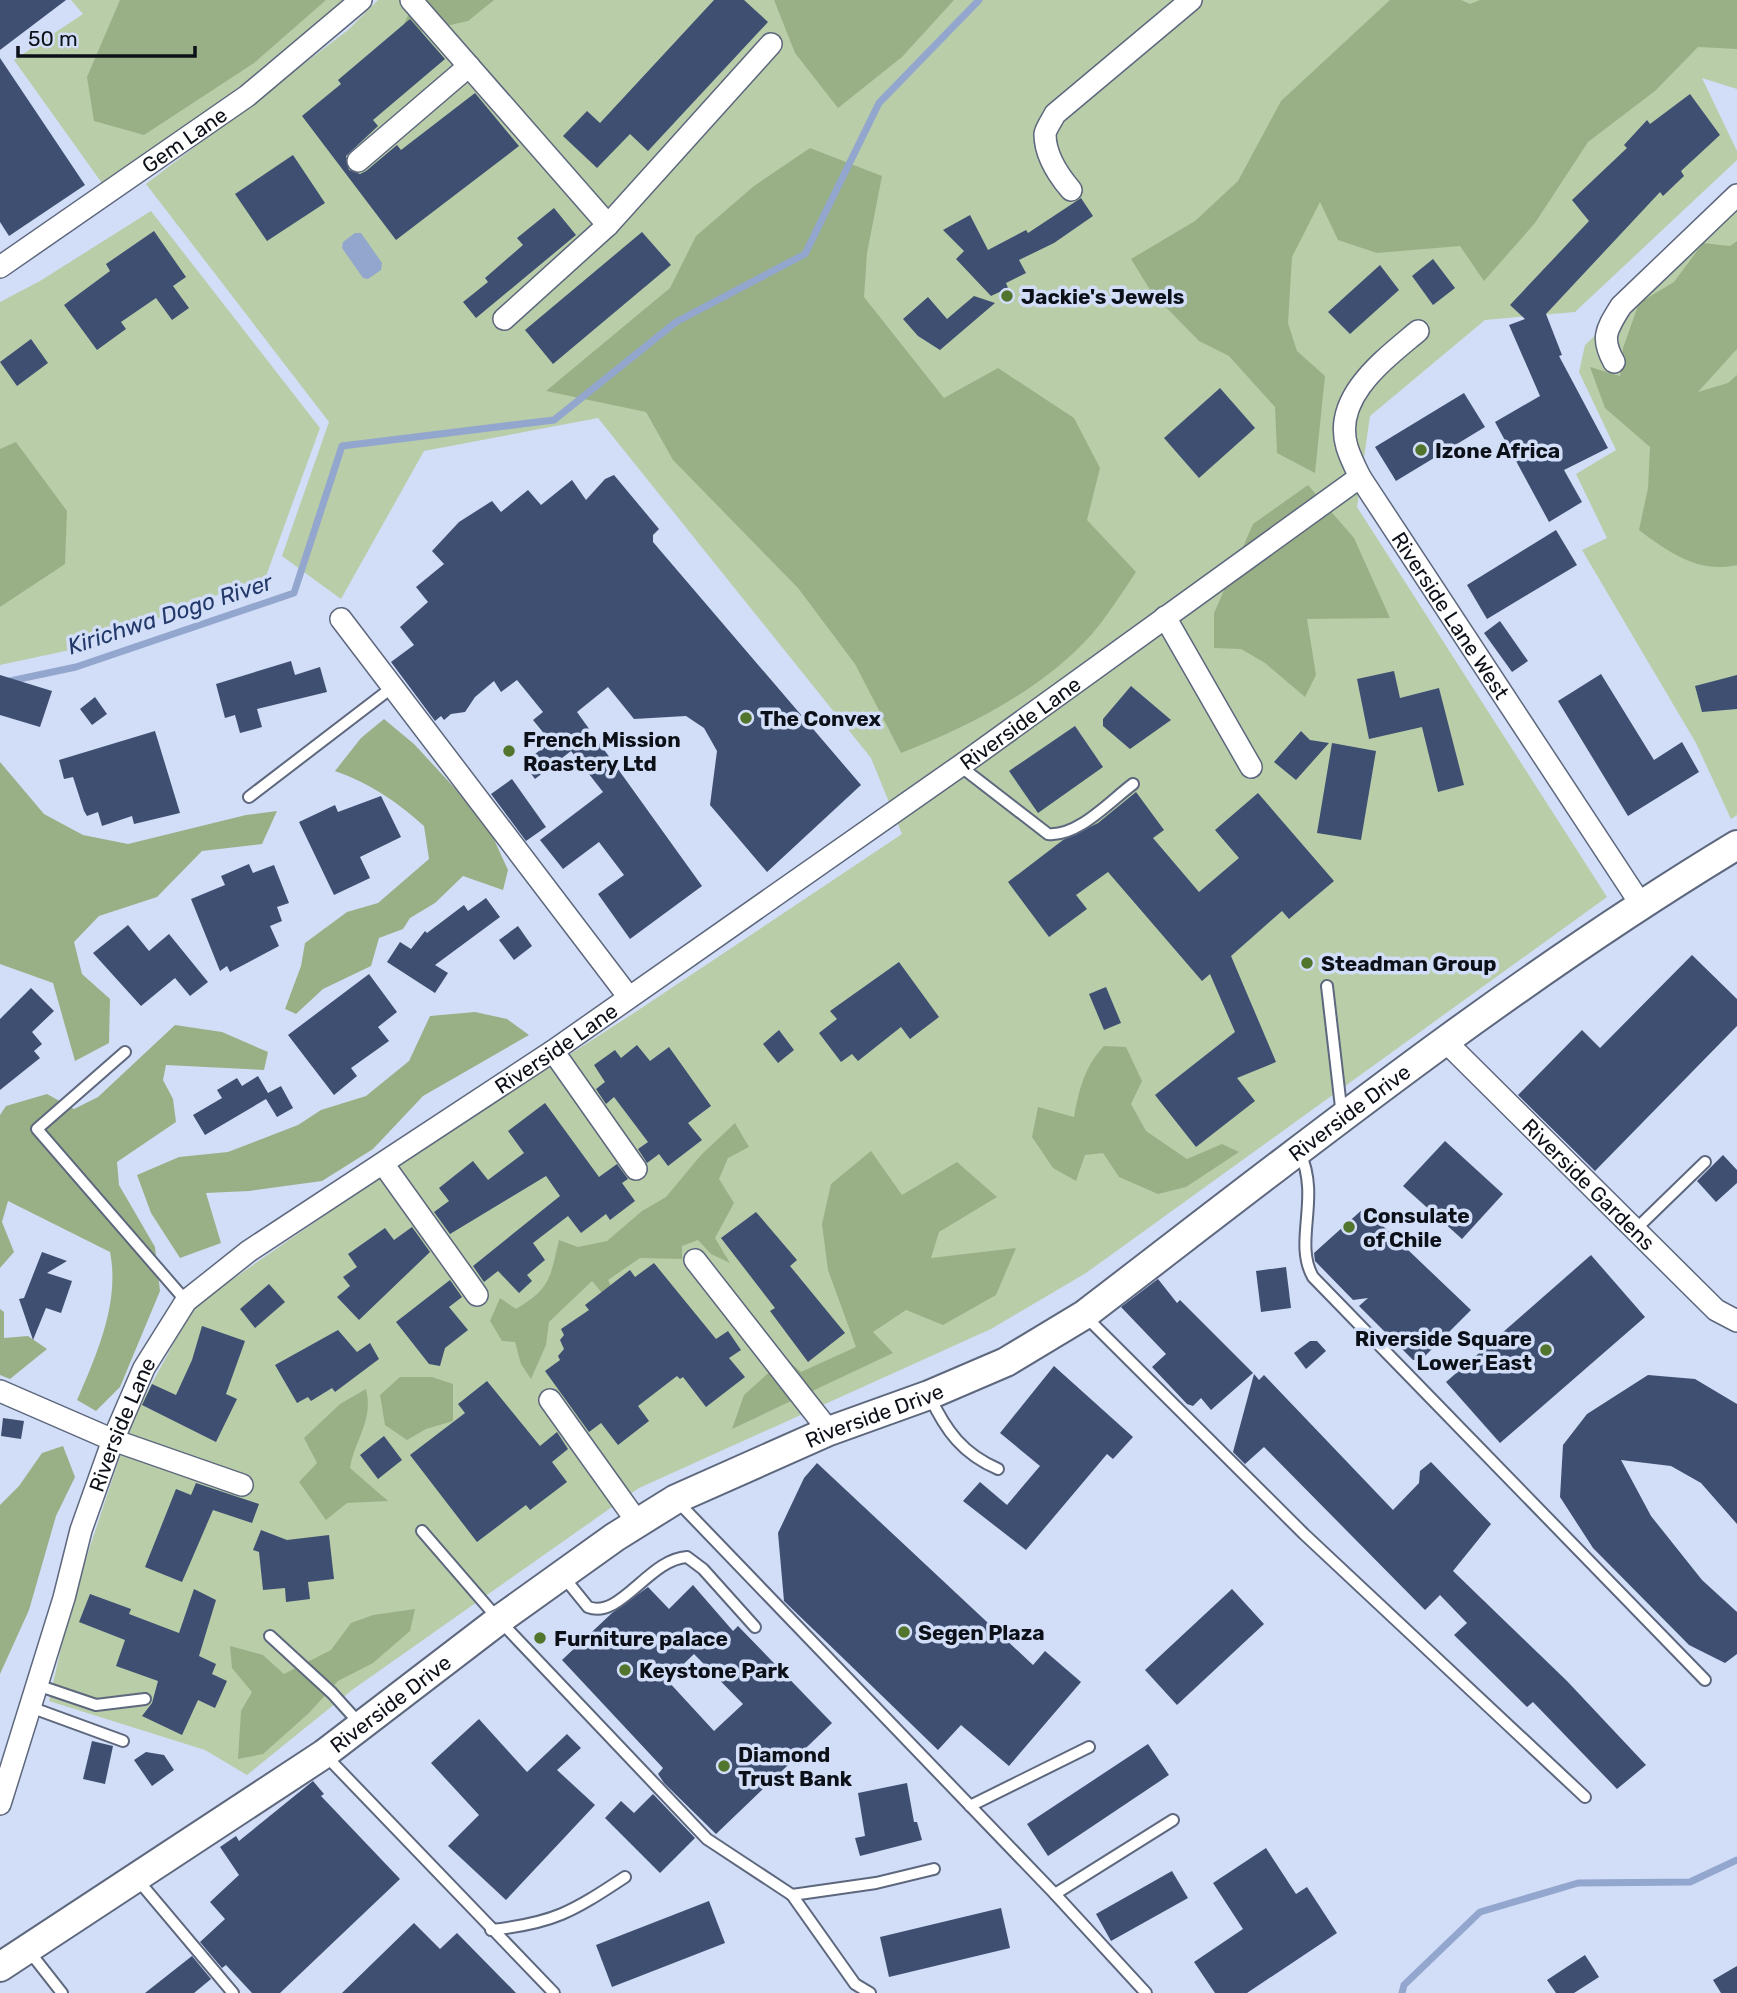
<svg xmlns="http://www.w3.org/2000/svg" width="1737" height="1993" viewBox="0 0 1737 1993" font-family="Rubik,sans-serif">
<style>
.green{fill:#b9cda9}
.forest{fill:#99b087}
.water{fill:#92a6ce}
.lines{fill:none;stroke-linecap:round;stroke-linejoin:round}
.stream{stroke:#92a6ce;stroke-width:7}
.building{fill:#3e4f72;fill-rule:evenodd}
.service-casing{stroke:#5d677d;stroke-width:14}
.minor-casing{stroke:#5d677d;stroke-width:24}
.tertiary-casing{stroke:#5d677d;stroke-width:32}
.service{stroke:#fff;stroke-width:10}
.minor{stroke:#fff;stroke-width:21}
.tertiary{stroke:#fff;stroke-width:28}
.poi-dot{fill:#52752d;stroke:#d2def7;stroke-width:2.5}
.labels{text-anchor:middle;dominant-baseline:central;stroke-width:7;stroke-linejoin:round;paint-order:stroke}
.street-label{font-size:21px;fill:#0c1018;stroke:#d2def7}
.poi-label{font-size:21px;font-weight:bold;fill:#0c1018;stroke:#d2def7;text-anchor:start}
.water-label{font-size:23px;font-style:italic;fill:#23396b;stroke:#d2def7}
</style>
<rect width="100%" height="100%" fill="#d2def7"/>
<g class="green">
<polygon points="71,0 346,0 248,85 104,186 14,60 83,14"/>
<polygon points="378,0 1737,0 1737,89 1702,78 1737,151 1737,160 1575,312 1485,320 1370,416 1357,507 1607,897 1086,1273 991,1329 639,1488 352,1690 247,1775 205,1750 49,1701 71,1604 132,1420 194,1306 377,1179 637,1011 902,834 871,758 598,418 424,451 341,599 282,556 329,422 146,184 348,30"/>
<polygon points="1737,203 1737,815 1731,819 1696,743 1582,550 1607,538 1576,474 1616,450 1579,372 1585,345"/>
<polygon points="151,211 320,428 266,576 84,647 0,665 0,302 40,281"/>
</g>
<g class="forest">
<polygon points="120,0 326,0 254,63 144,135 94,121 87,77"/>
<polygon points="415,0 494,0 468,21 398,37"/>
<polygon points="774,0 954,0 902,57 838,108 795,53"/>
<polygon points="1390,0 1461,0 1470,4 1480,0 1737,0 1737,49 1698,47 1655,91 1588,142 1535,223 1484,281 1460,246 1377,253 1338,240 1320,202 1292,257 1288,323 1297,351 1325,376 1315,473 1277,453 1275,407 1229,356 1199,341 1152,293 1131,259 1195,221 1238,181 1281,101"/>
<path d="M 810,148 L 882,176 L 867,253 L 864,297 L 944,398 L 998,368 L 1074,418 L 1100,468 L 1087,520 L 1136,572 C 1122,593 1108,615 1092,634 C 1042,690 970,726 901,753 L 855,664 L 798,588 L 673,460 L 646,412 L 546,391 L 670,288 L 696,236 L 754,186 Z"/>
<path d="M 1737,241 L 1737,349 L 1698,392 L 1728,383 L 1737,375 L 1737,565 C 1699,574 1668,552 1639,530 L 1648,488 L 1650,447 L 1605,408 L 1590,367 L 1620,376 L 1623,348 L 1639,303 L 1674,282 L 1703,243 L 1730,246 Z"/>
<polygon points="16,442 67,511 65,564 0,607 0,449"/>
<polygon points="1308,485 1354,538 1390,618 1307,619 1316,675 1305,697 1265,663 1241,649 1214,648 1214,613 1253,524"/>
<path d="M 384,719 L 414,744 L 486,822 L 508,870 L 503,890 L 463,876 L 435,903 L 410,918 L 403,929 L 379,938 L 371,966 L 323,989 L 296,1014 L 285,1009 L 301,966 L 305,943 L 347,912 L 378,903 L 429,859 L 424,826 C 396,801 371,784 335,771 L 361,738 Z"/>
<polygon points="0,762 44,814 83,835 128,844 246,815 277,811 262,844 202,851 157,897 99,916 74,942 82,974 110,999 109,1043 75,1061 53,983 0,964"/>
<polygon points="475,1012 507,1019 529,1035 423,1096 373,1149 322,1181 249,1191 206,1193 221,1243 180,1258 151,1213 137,1175 179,1157 228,1152 298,1125 321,1110 366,1096 409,1061 430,1016"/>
<path d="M 175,1025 L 222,1032 L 268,1052 L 264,1070 L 166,1065 L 163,1080 L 173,1099 L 176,1122 L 117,1162 L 119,1185 L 155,1247 L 160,1291 L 120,1387 L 96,1411 L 77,1400 C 97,1354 120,1302 110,1252 L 8,1201 L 2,1222 L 14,1252 L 0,1268 L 0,1115 L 6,1106 L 47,1094 L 74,1109 L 98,1097 Z"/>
<path d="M 1104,1046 L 1126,1047 L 1142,1081 L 1131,1104 L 1146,1131 L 1187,1159 L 1222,1144 L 1239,1152 L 1186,1187 L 1158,1194 L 1119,1177 L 1103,1153 L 1085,1155 L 1076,1181 L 1053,1168 L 1032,1137 L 1038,1107 L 1074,1117 C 1079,1089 1085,1066 1104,1046 Z"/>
<path d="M 735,1123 L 749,1147 L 728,1158 L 719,1179 L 734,1203 L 715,1238 L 730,1263 L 711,1254 L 698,1240 L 682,1246 L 682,1259 L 640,1258 L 608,1280 L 635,1332 L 592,1281 L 549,1322 L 546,1345 L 531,1379 L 521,1364 L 515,1342 L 502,1341 L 490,1321 L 500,1298 L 516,1309 C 551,1288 550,1278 559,1240 L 578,1247 L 607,1241 L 642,1211 L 666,1197 L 701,1155 Z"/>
<polygon points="871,1151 902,1195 957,1162 997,1197 939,1232 931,1258 1016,1248 996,1295 943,1325 906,1310 873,1332 893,1353 732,1429 744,1395 785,1358 801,1372 856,1347 828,1270 822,1224 831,1184"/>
<polygon points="0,1309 4,1312 4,1338 28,1336 47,1349 10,1379 0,1375"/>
<polygon points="400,1377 432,1377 453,1384 453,1421 426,1429 407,1440 385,1425 380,1395"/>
<path d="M 366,1389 C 374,1420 355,1439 350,1468 L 388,1501 L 347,1503 L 326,1520 L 299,1482 L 317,1463 L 304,1438 L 340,1404 Z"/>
<polygon points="63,1446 75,1477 56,1516 29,1610 0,1674 0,1505 19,1486 42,1453"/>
<polygon points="415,1609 410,1631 373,1663 338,1681 309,1713 263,1754 238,1759 241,1711 252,1692 232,1668 230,1646 263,1655 284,1674 331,1650 351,1623 373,1615"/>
</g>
<polygon class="water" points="355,233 361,233 382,263 381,270 368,279 363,278 342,248 343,242"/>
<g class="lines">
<g class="stream">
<polyline points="0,683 76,667 294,593 342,446 554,420 676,322 805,254 879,103 979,0"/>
<polyline points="1402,1993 1404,1985 1480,1912 1578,1883 1690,1882 1737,1860"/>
</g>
</g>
<g class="building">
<polygon points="0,0 66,0 0,50"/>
<polygon points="714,0 744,0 768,22 648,151 630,134 597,168 563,136 587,111 600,123"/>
<polygon points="410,19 445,59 373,120 378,126 346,156 349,170 360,174 366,171 397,145 401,150 475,93 519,146 396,240 302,116 341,84 338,80"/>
<polygon points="0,58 85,185 9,236 0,222"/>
<polygon points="1690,94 1720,135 1681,171 1684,176 1663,196 1660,192 1546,314 1562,355 1559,356 1608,448 1564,470 1582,502 1549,522 1495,422 1540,396 1509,325 1525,319 1510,305 1589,221 1572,200 1627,148 1624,145 1647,120 1650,124"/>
<polygon points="293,155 325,203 267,241 235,194"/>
<polygon points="1081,198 1093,216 1054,243 1019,260 1026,273 1006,283 1008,288 991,296 956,259 964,251 943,230 970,215 988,250 1026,230 1028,233"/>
<polygon points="554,208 576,235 476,318 463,302 488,282 485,278 523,245 517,238"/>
<polygon points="154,231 186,277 173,286 189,308 172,320 156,298 121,322 126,329 97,350 64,305 110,271 106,264"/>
<polygon points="642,232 671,265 553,364 525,330"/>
<polygon points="1433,259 1455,288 1433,305 1412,276"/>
<polygon points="1380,265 1399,290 1350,334 1328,312"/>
<polygon points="974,296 995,303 940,350 918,336 903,319 928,297 947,319"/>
<polygon points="31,339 48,363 17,386 0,362"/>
<polygon points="1220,388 1255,428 1199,478 1164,438"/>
<polygon points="1464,393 1485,427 1396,481 1375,447"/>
<polygon points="614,475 659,529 653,535 653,542 861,785 767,872 710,805 717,751 704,728 686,716 634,719 608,687 577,712 702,886 630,939 598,894 624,875 599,842 563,869 540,840 603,792 571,751 535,779 523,763 551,742 533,720 543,712 517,680 501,692 494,681 475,697 465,712 451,714 444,720 441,716 435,721 391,662 414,645 400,627 428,602 416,587 444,564 432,551 459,522 492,501 501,512 528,490 541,505 572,480 586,500 605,479"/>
<polygon points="1556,530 1577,565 1487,619 1467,585"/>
<polygon points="1500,621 1528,661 1512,672 1484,633"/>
<polygon points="291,661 295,675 320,667 327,692 257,709 262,727 240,733 235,715 225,718 216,684"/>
<polygon points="1394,671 1400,698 1439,688 1464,785 1438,792 1422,727 1369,739 1357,679"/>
<polygon points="1601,674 1654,760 1682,742 1699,772 1628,816 1558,701"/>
<polygon points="0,675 52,691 40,727 0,715"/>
<polygon points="1737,675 1737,709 1702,712 1695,686"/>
<polygon points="1131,686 1171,720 1130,749 1103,726 1103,719"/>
<polygon points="95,697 107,714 92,725 80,709"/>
<polygon points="1075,726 1103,767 1038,813 1009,771"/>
<polygon points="155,731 180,813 134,824 132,816 102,826 98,812 87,816 84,811 73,777 64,779 59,760"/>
<polygon points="1301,731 1310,740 1329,743 1296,780 1274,762"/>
<polygon points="1332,743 1376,751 1361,840 1317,833"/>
<polygon points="512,779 546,827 526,841 491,794"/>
<polygon points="1136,792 1164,830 1153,838 1199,892 1239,858 1215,830 1258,793 1334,881 1289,919 1282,911 1231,956 1276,1062 1237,1078 1255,1101 1196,1147 1155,1095 1235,1032 1210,974 1202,981 1108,872 1076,895 1087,909 1049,937 1008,882 1063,840 1098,823"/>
<polygon points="381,796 401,837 360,857 370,878 334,895 299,822 335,805 338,812"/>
<polygon points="249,864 253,873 274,865 289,903 277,907 282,921 270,926 279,946 230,972 227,966 220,971 191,899 225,885 221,876"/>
<polygon points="486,898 500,917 435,965 448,973 435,993 387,962 400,942 411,949 425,931 427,933 464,905 468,911"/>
<polygon points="128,925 149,951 169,934 208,982 190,996 175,978 141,1006 93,953"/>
<polygon points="518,926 532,946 514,960 499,940"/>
<polygon points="1692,955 1737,999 1737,1026 1595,1171 1518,1095 1582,1030 1600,1048"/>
<polygon points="899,962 939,1017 910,1039 901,1027 858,1061 852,1054 841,1062 819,1033 837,1019 830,1011"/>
<polygon points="369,974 397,1012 378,1027 389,1041 351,1068 357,1076 334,1095 288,1035"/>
<polygon points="1106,987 1121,1023 1104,1030 1089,994"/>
<polygon points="31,988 54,1011 32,1032 42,1044 34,1051 40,1058 0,1090 0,1019"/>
<polygon points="779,1030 794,1050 778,1063 763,1044"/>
<polygon points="637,1045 650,1061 669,1047 711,1106 688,1123 702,1140 668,1166 659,1154 647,1163 638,1149 648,1142 614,1097 606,1104 596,1089 605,1082 594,1065 615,1050 621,1058"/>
<polygon points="258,1076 268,1093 281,1086 293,1108 277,1117 266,1099 205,1135 193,1115 222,1098 217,1090 237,1078 242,1086"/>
<polygon points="545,1103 599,1177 617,1164 628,1179 622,1183 635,1201 610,1220 606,1214 581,1233 568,1216 533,1243 545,1260 527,1275 532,1281 519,1293 498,1271 484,1282 473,1266 560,1196 546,1176 450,1234 434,1212 449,1201 439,1188 473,1161 488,1180 524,1153 508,1131"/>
<polygon points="1445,1141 1503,1194 1462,1239 1403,1186"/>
<polygon points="1723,1155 1737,1170 1737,1183 1716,1202 1697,1181"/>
<polygon points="1364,1208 1471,1310 1421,1360 1413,1360 1359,1306 1368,1298 1353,1300 1315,1261 1314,1253"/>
<polygon points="756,1212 797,1260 790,1266 845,1333 808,1362 770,1311 775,1308 721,1238"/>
<polygon points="412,1227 430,1252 359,1320 337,1297 350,1286 343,1277 357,1267 348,1254 385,1228 394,1240"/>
<polygon points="42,1252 67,1261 47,1273 72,1281 61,1313 46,1308 33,1340 19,1299 24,1298"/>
<polygon points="1591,1255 1645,1317 1500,1443 1446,1382"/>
<polygon points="654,1263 716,1339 728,1331 741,1350 729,1358 745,1377 706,1407 683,1377 680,1379 677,1376 638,1406 649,1421 618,1445 601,1423 589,1432 545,1371 560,1360 558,1356 564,1349 560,1340 564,1335 561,1329 589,1310 585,1305 630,1270 635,1277"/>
<polygon points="1286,1267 1291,1308 1261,1312 1256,1271"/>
<polygon points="1158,1279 1177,1303 1180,1300 1253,1373 1211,1410 1201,1398 1193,1406 1187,1404 1152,1367 1166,1354 1121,1307"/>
<polygon points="450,1280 462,1297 449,1307 468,1330 445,1348 440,1366 429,1364 396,1322"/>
<polygon points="269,1284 285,1302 255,1328 240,1309"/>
<polygon points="202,1326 245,1341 226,1394 237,1399 216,1442 142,1405 152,1384 176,1395 192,1360"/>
<polygon points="338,1330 357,1352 370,1343 379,1359 335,1392 332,1388 311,1401 308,1397 297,1403 275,1365"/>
<polygon points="1310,1341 1317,1341 1326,1351 1306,1369 1294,1353"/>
<polygon points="1054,1366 1133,1437 1113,1459 1107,1454 1026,1550 963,1501 980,1482 1007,1505 1040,1466 1000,1433"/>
<polygon points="1254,1374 1259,1380 1264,1375 1393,1510 1419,1483 1420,1471 1431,1462 1491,1524 1453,1571 1567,1681 1646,1765 1617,1789 1533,1702 1527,1707 1454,1635 1467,1623 1440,1595 1425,1610 1264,1447 1245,1464 1233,1452"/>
<polygon points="1648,1375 1695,1379 1737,1404 1737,1524 1701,1483 1671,1466 1621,1460 1651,1516 1702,1580 1737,1612 1737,1654 1725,1663 1689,1645 1593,1548 1560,1497 1563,1445 1587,1414"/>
<polygon points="487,1381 540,1446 557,1432 568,1449 552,1462 567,1482 530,1510 526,1505 477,1542 410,1455 465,1413 458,1404"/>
<polygon points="3,1418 24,1421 21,1439 1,1436"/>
<polygon points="384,1436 402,1460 378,1479 360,1455"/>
<polygon points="817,1463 1033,1665 1045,1651 1081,1682 1009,1766 961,1725 938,1750 784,1601 778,1533 804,1478"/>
<polygon points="196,1483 259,1504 252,1523 213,1510 182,1582 145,1567 176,1489 191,1495"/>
<polygon points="261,1530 287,1540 329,1535 334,1579 308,1582 310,1599 286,1602 285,1588 263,1590 259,1552 253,1550"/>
<path d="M 693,1585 L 733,1631 L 738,1626 L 832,1723 L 716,1834 L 664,1783 L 658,1774 L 663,1768 L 562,1660 L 612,1613 L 648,1587 L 669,1609 ZM 694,1654 L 743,1704 L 714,1731 L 667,1680 Z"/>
<polygon points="194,1589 216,1600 199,1656 216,1664 212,1674 227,1681 215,1708 198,1700 182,1735 142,1716 152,1703 158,1681 116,1666 125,1640 79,1622 90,1594 131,1609 129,1614 179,1633"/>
<polygon points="1232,1589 1264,1624 1177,1705 1145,1670"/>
<polygon points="479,1719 527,1772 567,1734 581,1748 557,1770 595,1805 506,1900 448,1846 479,1815 431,1763"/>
<polygon points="92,1741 113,1746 105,1784 83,1779"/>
<polygon points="1148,1744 1169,1775 1048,1856 1027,1824"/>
<polygon points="146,1752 164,1755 174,1770 152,1786 134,1760"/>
<polygon points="313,1781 324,1794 321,1796 400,1879 280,1993 252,1993 226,1965 222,1968 200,1942 225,1919 210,1902 239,1875 220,1847 236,1836 239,1841"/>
<polygon points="907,1783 914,1822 917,1822 922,1840 860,1856 855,1838 865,1836 858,1793"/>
<polygon points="653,1794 695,1838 660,1873 605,1818 621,1801 634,1813"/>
<polygon points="1266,1848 1296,1894 1307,1887 1337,1933 1247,1993 1215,1993 1194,1962 1243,1929 1213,1883"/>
<polygon points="1172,1871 1188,1898 1111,1941 1096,1914"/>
<polygon points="709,1901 725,1943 612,1987 596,1945"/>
<polygon points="1001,1908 1010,1948 889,1977 880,1937"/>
<polygon points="414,1923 440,1949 457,1933 516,1993 342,1993"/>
<polygon points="1585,1955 1599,1977 1574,1993 1556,1993 1547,1980"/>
<polygon points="192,1956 211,1979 194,1993 145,1993"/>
<polygon points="1737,1966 1737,1993 1721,1993 1713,1980"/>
</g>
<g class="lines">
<g class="service-casing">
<g id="service">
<path d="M 960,766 L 1048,834 C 1078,837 1110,801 1133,784"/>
<polyline points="249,797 394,686"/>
<polyline points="1327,986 1342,1116"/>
<polyline points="125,1052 37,1129 186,1301"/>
<path d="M 1300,1153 C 1321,1199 1293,1242 1313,1277 L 1705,1680"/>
<polyline points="1636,1229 1705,1162"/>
<polyline points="1086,1317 1304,1534 1585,1797"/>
<path d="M 930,1397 C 946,1431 963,1454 998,1469"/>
<polyline points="677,1501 1055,1894 1146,1993"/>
<polyline points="422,1531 499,1620 707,1839 792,1895 855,1984 870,1993"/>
<path d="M 562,1575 L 588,1607 C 620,1620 649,1559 687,1557 L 703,1569 L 755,1627"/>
<polyline points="270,1636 332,1693 361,1725"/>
<polyline points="37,1685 96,1705 145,1699"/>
<polyline points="30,1707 123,1741"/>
<polyline points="326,1756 554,1993"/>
<polyline points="970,1806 1089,1747"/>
<polyline points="137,1879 233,1993"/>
<polyline points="1055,1894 1173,1820"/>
<polyline points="792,1895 876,1883 934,1869"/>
<path d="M 491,1930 C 554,1923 572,1912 625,1877"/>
<polyline points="29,1951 62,1993"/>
</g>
</g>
<g class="minor-casing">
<g id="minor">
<polyline points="411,0 608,225 771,44"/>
<polyline points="358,161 469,66"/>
<path d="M 1071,190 C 1059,176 1045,155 1045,134 C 1046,128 1052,120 1055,114 L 1191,0"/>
<path id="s1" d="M 0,267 L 247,96 L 361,0"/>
<polyline points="504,319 608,225"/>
<path id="s2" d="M 1418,331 C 1385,359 1332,397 1347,447 C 1350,457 1355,467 1360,477 L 1640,903"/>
<path d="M 1614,362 C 1600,337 1607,329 1621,306 L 1737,195"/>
<polyline points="1165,617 1251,767"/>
<polyline points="341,619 628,996"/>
<path id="s3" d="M 1445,1041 L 1716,1310 L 1737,1321"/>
<polyline points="553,1051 636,1169"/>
<polyline points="384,1165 477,1295"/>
<polyline points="695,1260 829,1431"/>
<polyline points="0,1391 113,1440 242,1485"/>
<polyline points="550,1400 638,1523"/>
<path id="s4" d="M 0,1804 L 64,1598 L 81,1530 L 113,1440 L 144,1368 L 186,1301 L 249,1251 L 553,1051 L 960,766 L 1360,477"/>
</g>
</g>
<g class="tertiary-casing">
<g id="tertiary">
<path id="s5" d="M 0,1967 L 324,1754 L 499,1620 L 615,1537 L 676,1499 L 829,1431 L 929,1395 L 1006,1362 L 1084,1315 C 1297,1152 1507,984 1737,845"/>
</g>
</g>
<use href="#service" class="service"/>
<use href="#minor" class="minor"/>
<use href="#tertiary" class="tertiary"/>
</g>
<g class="poi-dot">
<circle cx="1007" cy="296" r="7"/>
<circle cx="1421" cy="450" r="7"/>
<circle cx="746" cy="718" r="7"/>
<circle cx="509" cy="751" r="7"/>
<circle cx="1307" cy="963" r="7"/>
<circle cx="1349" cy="1227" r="7"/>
<circle cx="1546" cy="1350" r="7"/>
<circle cx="904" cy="1632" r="7"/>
<circle cx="540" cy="1638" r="7"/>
<circle cx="625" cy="1670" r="7"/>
<circle cx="724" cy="1766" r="7"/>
</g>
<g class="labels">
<g class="street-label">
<text stroke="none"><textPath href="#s1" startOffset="224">Gem Lane</textPath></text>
<text stroke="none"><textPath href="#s2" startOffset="343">Riverside Lane West</textPath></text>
<text stroke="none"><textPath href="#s4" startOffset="1554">Riverside Lane</textPath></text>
<text stroke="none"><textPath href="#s4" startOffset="987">Riverside Lane</textPath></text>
<text stroke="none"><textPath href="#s5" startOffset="1605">Riverside Drive</textPath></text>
<text stroke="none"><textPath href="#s3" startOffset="203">Riverside Gardens</textPath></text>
<text stroke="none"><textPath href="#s5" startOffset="1038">Riverside Drive</textPath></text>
<text stroke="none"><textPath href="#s4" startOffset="399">Riverside Lane</textPath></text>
<text stroke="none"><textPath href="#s5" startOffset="471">Riverside Drive</textPath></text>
</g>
<g class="poi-label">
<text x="1021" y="296">Jackie's Jewels</text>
<text x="1435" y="450">Izone Africa</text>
<text x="760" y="718">The Convex</text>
<text x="523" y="739">French Mission<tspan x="523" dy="24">Roastery Ltd</tspan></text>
<text x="1321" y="963">Steadman Group</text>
<text x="1363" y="1215">Consulate<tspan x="1363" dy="24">of Chile</tspan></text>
<text x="1532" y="1338" text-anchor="end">Riverside Square<tspan x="1532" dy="24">Lower East</tspan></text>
<text x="918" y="1632">Segen Plaza</text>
<text x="554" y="1638">Furniture palace</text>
<text x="639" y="1670">Keystone Park</text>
<text x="738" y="1754">Diamond<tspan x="738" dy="24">Trust Bank</tspan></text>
</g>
<g class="water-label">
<text transform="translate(170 614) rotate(-18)">Kirichwa Dogo River</text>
</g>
</g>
<path d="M18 46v10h177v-10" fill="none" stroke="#0c1018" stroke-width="3.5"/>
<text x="28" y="46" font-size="21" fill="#0c1018" stroke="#d2def7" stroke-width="5" paint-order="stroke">50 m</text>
</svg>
